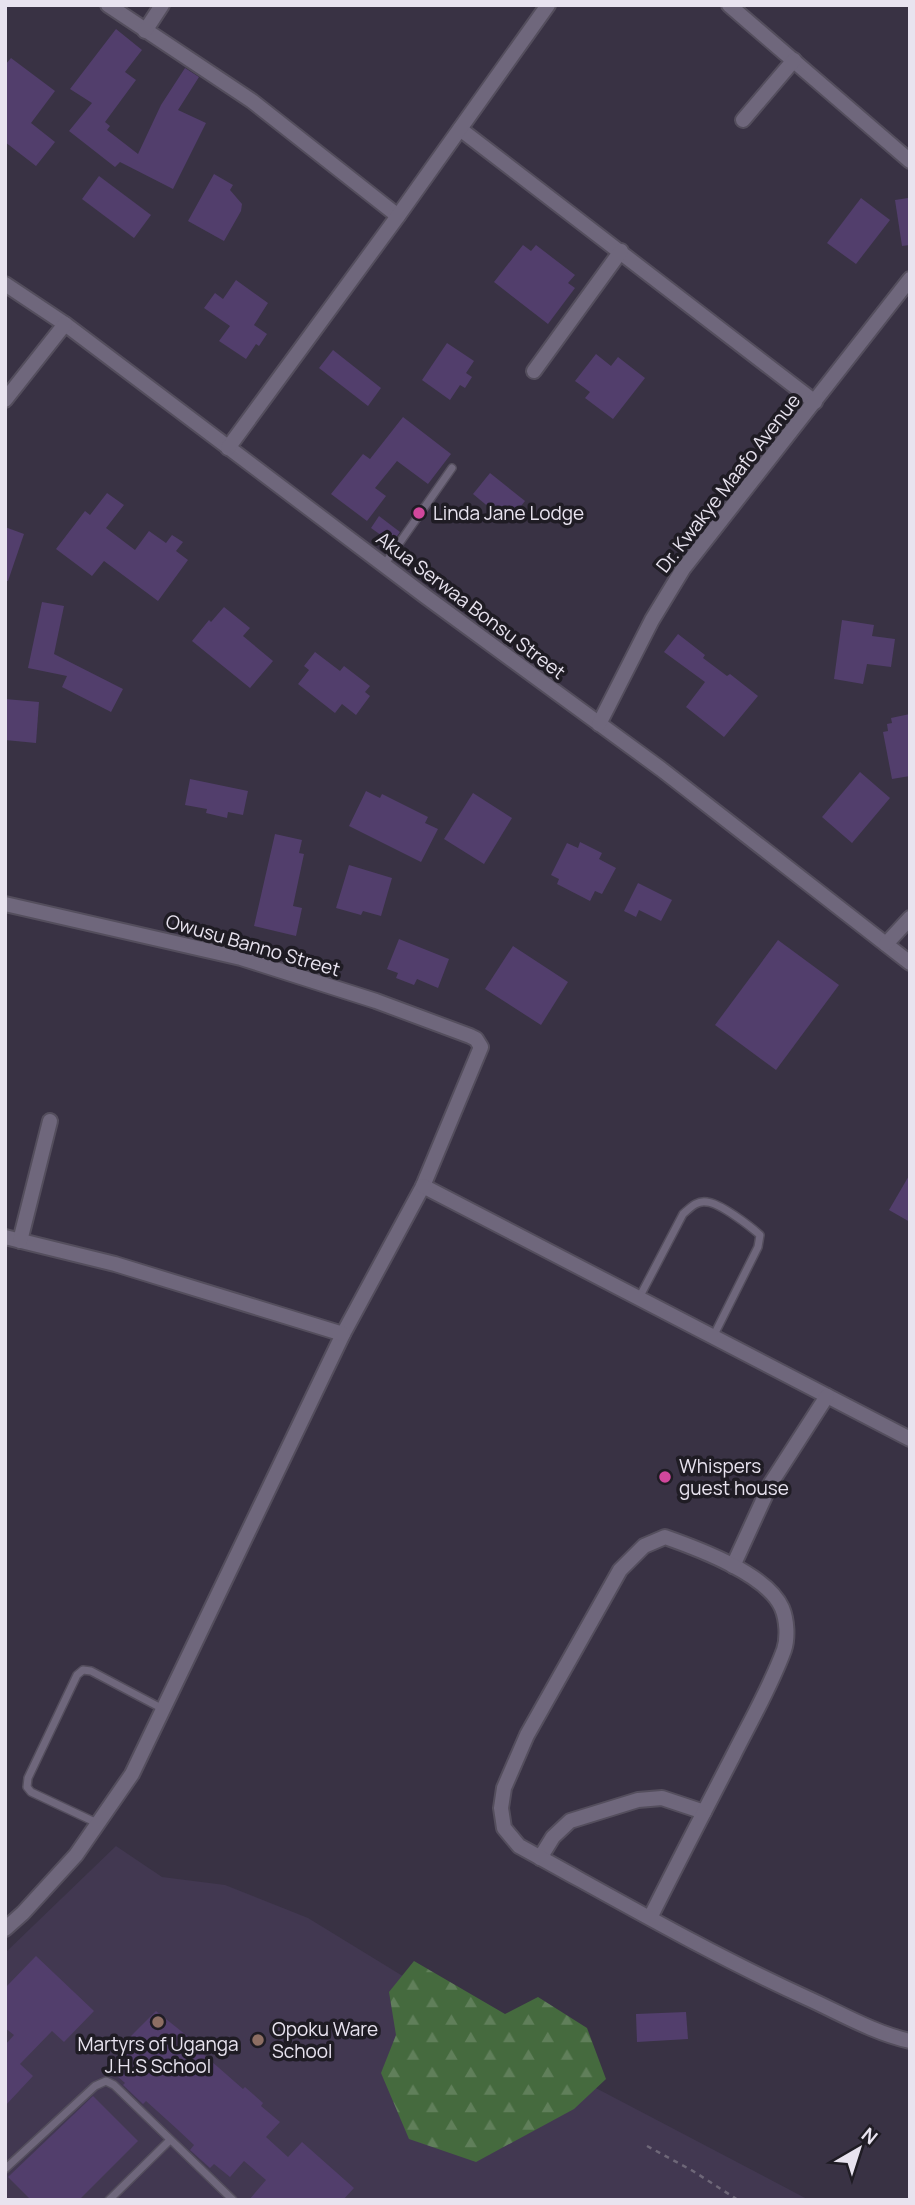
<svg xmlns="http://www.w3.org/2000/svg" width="915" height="2205" viewBox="0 0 915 2205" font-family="Manrope,sans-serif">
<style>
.built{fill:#423851}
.forest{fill:url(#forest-firs)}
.building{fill:#523e6c}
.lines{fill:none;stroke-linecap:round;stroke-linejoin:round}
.lane-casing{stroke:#544e5d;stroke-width:10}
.street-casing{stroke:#544e5d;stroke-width:18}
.path{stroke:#6e6778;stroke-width:2.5;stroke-dasharray:5 5;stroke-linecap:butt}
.lane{stroke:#6f677c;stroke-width:7}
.street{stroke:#6f677c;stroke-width:14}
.hotel-dot{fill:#d1479c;stroke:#1f1c24;stroke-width:2.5}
.education-dot{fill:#8d6e63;stroke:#1f1c24;stroke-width:2.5}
.labels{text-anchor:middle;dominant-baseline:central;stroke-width:7;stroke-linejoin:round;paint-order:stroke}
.street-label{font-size:19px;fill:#e8e3ef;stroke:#1f1c24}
.poi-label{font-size:19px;fill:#e8e3ef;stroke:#1f1c24;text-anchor:start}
</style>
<defs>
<pattern id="forest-firs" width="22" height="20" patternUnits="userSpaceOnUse" patternTransform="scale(1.75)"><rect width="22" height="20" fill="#456a3e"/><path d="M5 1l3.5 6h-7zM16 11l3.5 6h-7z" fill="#607f5a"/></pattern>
</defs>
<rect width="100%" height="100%" fill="#393244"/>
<polygon class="built" points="116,1846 162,1877 225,1885 308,1918 450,2005 571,2075 809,2200 5,2200 5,1953"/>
<polygon class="forest" points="414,1961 505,2014 538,1997 587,2028 606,2079 574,2109 476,2162 409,2139 381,2073 396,2035 389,1992"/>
<g class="building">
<polygon points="116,29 142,50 125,72 136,80 105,122 110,126 107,130 138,154 161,105 185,68 199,77 178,110 206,123 173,189 120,162 115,167 69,131 92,103 70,89"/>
<polygon points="11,58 55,91 31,123 55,142 36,166 5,142 5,65"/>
<polygon points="214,174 233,185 230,190 242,204 241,211 224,241 188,221"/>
<polygon points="99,176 151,215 134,238 82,199"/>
<polygon points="861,198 890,220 856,264 827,243"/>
<polygon points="908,198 910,245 902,246 895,200"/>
<polygon points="523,245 531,251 536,245 575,275 568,283 575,288 548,324 494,282"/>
<polygon points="236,280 268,303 254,325 267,334 259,346 256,344 246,359 219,341 230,326 204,308 215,293 223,299"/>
<polygon points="447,343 474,361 466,373 472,377 465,388 460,385 450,400 422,380"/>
<polygon points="333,350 381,388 368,406 319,368"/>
<polygon points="596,354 611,366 618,357 645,378 613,419 585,398 590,392 575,381"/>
<polygon points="403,417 451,454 428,484 397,461 375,488 386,496 367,521 331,494 363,454 370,459"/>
<polygon points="490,473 525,501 508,523 473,494"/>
<polygon points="107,493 124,505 106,528 135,550 149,531 166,543 172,535 183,542 176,551 188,560 158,601 104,561 92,576 56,549 85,511 90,515"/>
<polygon points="379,516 400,532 392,543 371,528"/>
<polygon points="5,527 24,534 8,581 5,581"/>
<polygon points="42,602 64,606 54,654 123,689 111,712 62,687 67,676 28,668"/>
<polygon points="224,607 250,628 243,636 273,661 250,688 192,641 209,620 211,622"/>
<polygon points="842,620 874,625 872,636 895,639 891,667 867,664 863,684 834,679"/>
<polygon points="678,634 705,655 703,658 727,676 730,674 758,696 724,737 686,707 705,682 664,652"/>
<polygon points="315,652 340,671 344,666 370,686 365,692 370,696 356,715 342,704 335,713 298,684 309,670 304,666"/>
<polygon points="5,699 39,702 36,743 5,740"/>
<polygon points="910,714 910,776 892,779 883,732 888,731 887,724 892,723 891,718"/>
<polygon points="860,772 890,798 852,843 822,817"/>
<polygon points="190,779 248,791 243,815 228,812 227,818 206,813 207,809 185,805"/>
<polygon points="366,791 380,798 382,794 428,817 425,823 438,829 421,862 349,826"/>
<polygon points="473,793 512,818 484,864 444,839"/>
<polygon points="275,834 302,840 299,853 304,854 293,906 302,908 296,936 254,926"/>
<polygon points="580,842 602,853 599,859 616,868 602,894 595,891 590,901 557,884 559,879 551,875 567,843 578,848"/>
<polygon points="349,865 392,878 381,916 363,911 361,915 336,908"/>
<polygon points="638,883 672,900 661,921 639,910 636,917 624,911"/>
<polygon points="399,939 449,959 438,988 417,979 414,985 396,978 398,973 387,969"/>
<polygon points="778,940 839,985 776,1070 715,1025"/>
<polygon points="513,946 568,982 541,1025 485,989"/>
<polygon points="910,1174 910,1222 889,1210"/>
<polygon points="36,1956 94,2011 64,2042 52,2031 20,2064 33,2076 5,2106 5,2045 14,2035 5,2028 5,1988"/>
<polygon points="156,2011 196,2043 194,2046 243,2089 245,2087 263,2103 261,2106 280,2122 266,2137 288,2157 302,2142 354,2188 343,2200 249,2200 266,2180 244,2161 230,2177 214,2164 210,2168 190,2150 194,2145 177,2129 146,2101 143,2104 123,2085 125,2083 107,2067 124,2048 121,2046"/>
<polygon points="686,2012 688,2039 637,2042 636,2014"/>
<polygon points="93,2096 138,2141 79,2200 31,2200 8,2177"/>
</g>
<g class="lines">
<g class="lane-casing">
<g id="lane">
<polyline points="384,565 452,468"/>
<path d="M 639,1298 L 683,1214 C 690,1208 697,1200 707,1202 C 720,1203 750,1226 760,1235 L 758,1247 L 713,1337"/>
<polyline points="97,1823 31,1792 27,1787 28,1778 77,1675 83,1670 91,1671 163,1709"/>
<polyline points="5,2169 95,2086 106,2081 114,2085 233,2200"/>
<polyline points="109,2200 170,2140"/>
</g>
</g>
<g class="street-casing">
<g id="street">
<polyline points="108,5 252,101 398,216"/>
<polyline points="729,5 910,161"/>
<polyline points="145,31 162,5"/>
<polyline points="743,120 794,60"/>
<polyline points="460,129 815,402"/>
<polyline points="5,284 65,324 425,596 661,769 910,963"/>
<polyline points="534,371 621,251"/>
<polyline points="5,400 65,324"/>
<polyline points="228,448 398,216 548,5"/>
<polyline points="599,724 652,620 683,569 910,279"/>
<polyline points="5,904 241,958 376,1001 470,1036 476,1039 481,1047 423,1186 343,1334 132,1774 76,1855 23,1913 5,1929"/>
<polyline points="886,944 910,918"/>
<polyline points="423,1186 910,1439"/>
<polyline points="5,1237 115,1264 343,1334"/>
<polyline points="20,1241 50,1121"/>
<polyline points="733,1566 771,1483 827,1396"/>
<polyline points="540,1858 553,1837 570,1821 638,1800 662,1798 704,1812"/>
<path d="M 650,1918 C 677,1864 705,1810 733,1756 C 750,1722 771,1686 784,1650 C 788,1638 787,1620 782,1608 C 767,1574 699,1549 665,1537 L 644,1546 L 620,1570 L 527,1735 L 504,1788 L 501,1808 L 504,1828 L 519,1846 C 614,1898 708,1953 807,1998 C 840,2013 874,2033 910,2041"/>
</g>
</g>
<polyline class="path" points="647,2146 693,2171 738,2200"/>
<use href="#lane" class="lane"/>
<use href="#street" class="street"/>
</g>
<g class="hotel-dot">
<circle cx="419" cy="513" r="7"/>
<circle cx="665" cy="1477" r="7"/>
</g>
<g class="education-dot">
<circle cx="158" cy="2022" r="7"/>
<circle cx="258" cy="2040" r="7"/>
</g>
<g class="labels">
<g class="street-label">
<text transform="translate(728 483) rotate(-52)">Dr. Kwakye Maafo Avenue</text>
<text transform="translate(471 605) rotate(37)">Akua Serwaa Bonsu Street</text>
<text transform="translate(253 945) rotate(16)">Owusu Banno Street</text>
</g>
<g class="poi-label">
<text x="433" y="513">Linda Jane Lodge</text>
<text x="679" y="1466">Whispers<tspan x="679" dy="22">guest house</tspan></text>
<text x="272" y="2029">Opoku Ware<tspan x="272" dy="22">School</tspan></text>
<text x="158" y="2044" text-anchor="middle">Martyrs of Uganga<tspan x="158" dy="22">J.H.S School</tspan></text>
</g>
</g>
<rect width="915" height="2205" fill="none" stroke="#e8e3ef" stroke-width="14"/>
<g transform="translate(859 2149) rotate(39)" stroke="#1f1c24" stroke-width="5" paint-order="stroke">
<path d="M0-5L12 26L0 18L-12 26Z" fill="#e8e3ef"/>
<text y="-10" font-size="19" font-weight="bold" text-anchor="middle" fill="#e8e3ef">N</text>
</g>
</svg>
